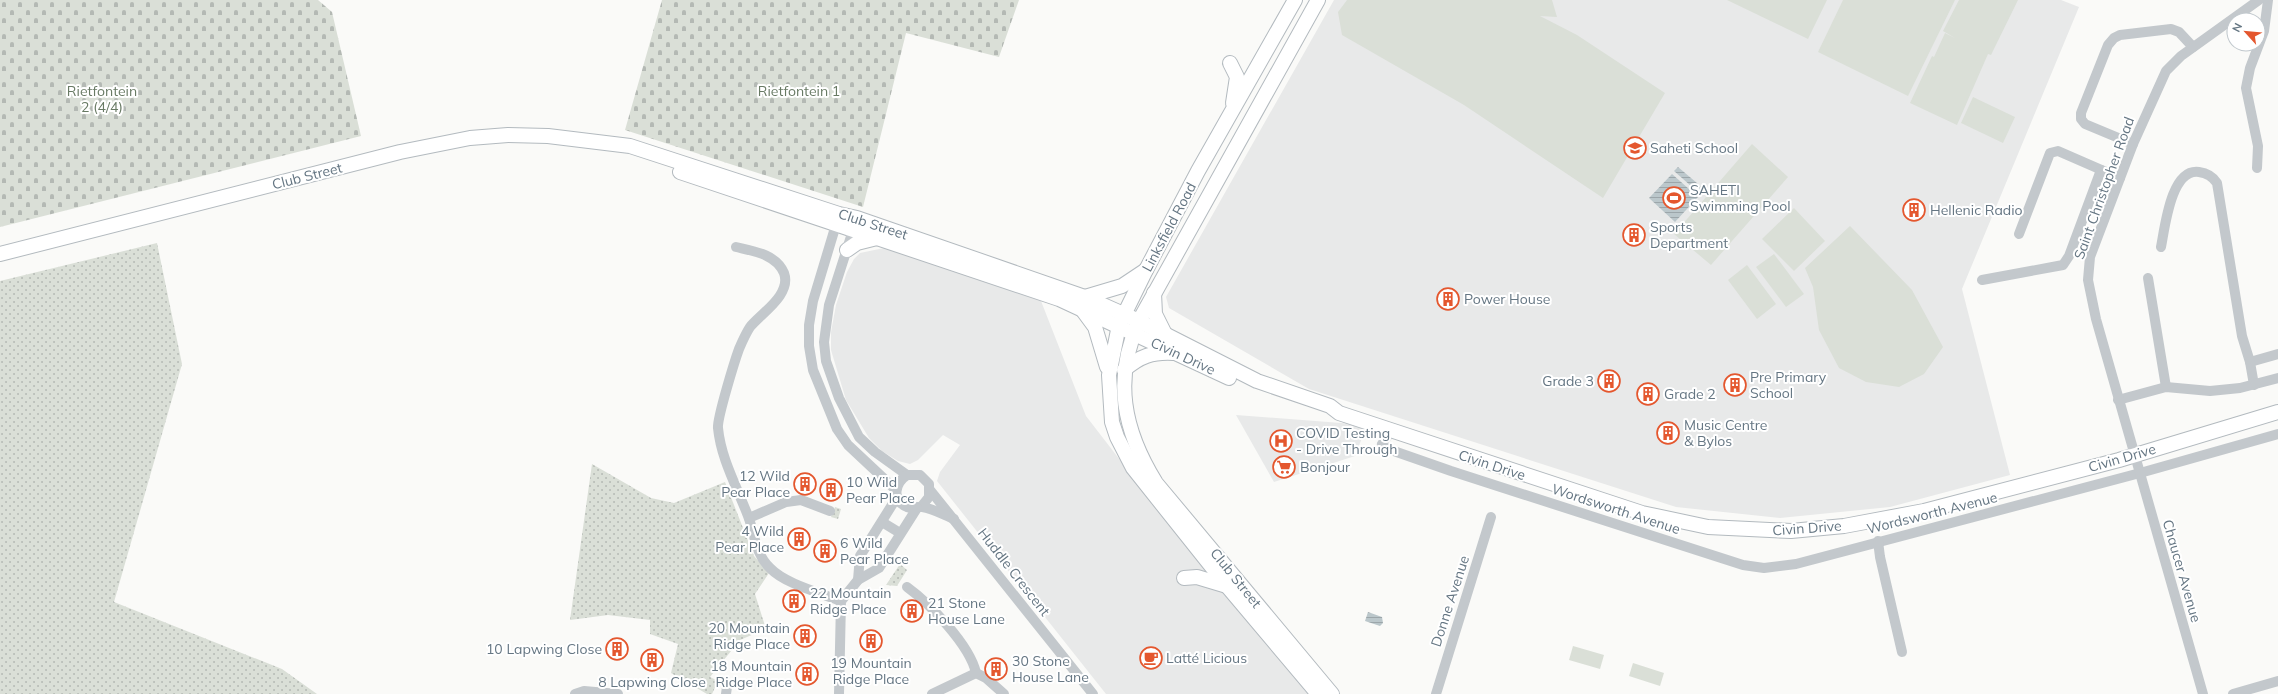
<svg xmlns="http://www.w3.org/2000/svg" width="2278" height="694" viewBox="0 0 2278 694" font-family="Mulish,sans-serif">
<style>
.built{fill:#e8e9e9}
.grass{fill:url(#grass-dots)}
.cemetery{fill:url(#cemetery-stones)}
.garden{fill:#dadfd7}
.water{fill:url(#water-rules)}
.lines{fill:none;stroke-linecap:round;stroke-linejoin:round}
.secondary-casing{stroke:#b3babf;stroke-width:16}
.minor{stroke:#c3c8cc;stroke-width:10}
.secondary{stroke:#fff;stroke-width:14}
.labels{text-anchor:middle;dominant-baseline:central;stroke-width:4;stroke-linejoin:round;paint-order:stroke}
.park-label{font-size:14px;fill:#687a64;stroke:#fff}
.poi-label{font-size:14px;fill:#657683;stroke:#fff;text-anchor:start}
.street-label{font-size:14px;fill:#657683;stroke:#fff}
</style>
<defs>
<pattern id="grass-dots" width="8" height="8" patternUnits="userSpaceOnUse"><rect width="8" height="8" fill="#dadfd7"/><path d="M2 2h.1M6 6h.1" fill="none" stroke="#b4b9b4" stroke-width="1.8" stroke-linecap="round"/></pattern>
<pattern id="cemetery-stones" width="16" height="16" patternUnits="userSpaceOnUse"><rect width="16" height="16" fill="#dadfd7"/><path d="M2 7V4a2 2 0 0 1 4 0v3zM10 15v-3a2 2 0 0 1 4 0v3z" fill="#b4b9b4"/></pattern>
<pattern id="water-rules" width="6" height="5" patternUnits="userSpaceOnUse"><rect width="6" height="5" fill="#bbc7cb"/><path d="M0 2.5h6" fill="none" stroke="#9ca6aa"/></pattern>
</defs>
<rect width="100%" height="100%" fill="#fafaf8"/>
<g class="built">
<polygon points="1334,0 2061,0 2079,7 1962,289 2010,475 1890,507 1780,518 1676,507 1309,389 1169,308 1166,297"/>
<polygon points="884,248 1041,301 1086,416 1222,592 1309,694 1106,694 937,481 940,472 960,445 943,435 918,460 910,464 898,461 882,451 869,438 846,400 831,350 831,332 836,305 847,272 854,259 860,253"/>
<polygon points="1236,415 1367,425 1355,456 1274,482"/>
</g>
<g class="grass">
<polygon points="157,243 182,364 114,602 282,669 317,694 0,694 0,281"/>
<polygon points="592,464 651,498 674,503 725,482 754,556 769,573 755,594 766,629 740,640 710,677 718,681 712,694 707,694 671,673 678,644 650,634 650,620 608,615 570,620"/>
<polygon points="835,507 841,509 838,519 831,517"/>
<polygon points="900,564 907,570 897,586 886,585"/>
</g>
<g class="cemetery">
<polygon points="0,0 318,0 332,12 361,136 0,227"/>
<polygon points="662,0 1019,0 999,57 906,33 863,207 625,130"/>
</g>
<g class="garden">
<polygon points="1347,0 1552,0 1557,17 1540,16 1577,35 1665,93 1603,198 1464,105 1342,35 1338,12"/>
<polygon points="1727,0 1827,0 1808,39"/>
<polygon points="1843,0 1955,0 1908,96 1818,52"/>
<polygon points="1959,0 2018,0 1991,55 1988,54 1957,125 1910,103 1932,56 1934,57 1945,33 1955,38 1943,31"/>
<polygon points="1973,97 2015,117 2003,143 1961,123"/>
<polygon points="1752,144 1788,177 1711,265 1674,234"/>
<polygon points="1794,208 1825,241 1794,271 1762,239"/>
<polygon points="1850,226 1912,290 1943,347 1924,374 1899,387 1866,382 1839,368 1819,330 1813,287 1805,268"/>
<polygon points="1774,254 1804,294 1786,307 1756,267"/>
<polygon points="1747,265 1776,304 1757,319 1728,280"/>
<polygon points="1573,646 1604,655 1600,669 1569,660"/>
<polygon points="1633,663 1664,673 1660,686 1629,676"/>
</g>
<g class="water">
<polygon points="1678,167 1704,189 1700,194 1674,171"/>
<polygon points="1672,174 1698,197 1675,222 1649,198"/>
<polygon points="1368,612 1382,617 1383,623 1380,626 1365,621"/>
</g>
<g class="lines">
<g class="secondary-casing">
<g id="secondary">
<polyline points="1295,0 1198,171 1146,270 1119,325 1109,375 1112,422 1117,437 1133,468 1227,586 1318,694"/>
<path d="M 1318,0 L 1139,321 C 1113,379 1123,430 1156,483 L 1332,694"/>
<polyline points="1230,63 1237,77 1233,103"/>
<polyline points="680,172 1059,299 1229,378"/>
<polyline points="847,250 857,243 877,238"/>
<polyline points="0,254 400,152 470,138 508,135 548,136 630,146 839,214 857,218 1085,297 1139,321 1257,381 1330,406 1339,413 1642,513 1708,527 1791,531 1844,526 1924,511 2119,460 2278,412"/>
<polyline points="1154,293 1155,314 1165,334"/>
<polyline points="1085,297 1122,286 1146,270"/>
<polyline points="1081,308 1095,327 1107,367"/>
<path d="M 1124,370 C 1140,356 1152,352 1173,353"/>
<polyline points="1184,578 1197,577 1227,586"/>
</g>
</g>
<g class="minor">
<polyline points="2133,144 2085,124 2081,119 2081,113 2108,45 2114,38 2120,35 2171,29 2179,32 2193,47"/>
<polyline points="2257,168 2258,146 2246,88 2250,68 2264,31 2268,0"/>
<polyline points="838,218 813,301 809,325 809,346 813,370 837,429 848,445 896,490"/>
<polyline points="855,224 829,305 824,342 826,361 839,398 859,437 875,452 907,475"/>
<polyline points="2019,234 2050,153 2058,151 2120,178"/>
<path d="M 736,247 C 753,251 776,254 784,273 C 792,295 760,314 750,327 C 746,333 742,342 739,349 C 735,360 717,418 718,428 C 721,459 737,487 748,516 C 755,534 755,554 770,568 C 785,584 821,593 841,601"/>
<path d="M 2161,247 C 2165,227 2171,168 2199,172 C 2207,173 2213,177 2217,183 L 2242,336 L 2250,362 L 2278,354"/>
<polyline points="2148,278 2166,387"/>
<polyline points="1982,280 2063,265 2069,256 2101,170"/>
<polyline points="2250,362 2254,385"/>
<polyline points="2118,400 2166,387 2210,391 2240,388 2278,378"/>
<polyline points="1391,431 1382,444 1388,449 1451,471 1743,565 1764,568 1796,564 2140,473 2278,434"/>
<polyline points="930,490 1093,694"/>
<path d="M 921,507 L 929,497 L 929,484 L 920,475 L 907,475 C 895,483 891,500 907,507 C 912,509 917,506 922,507 C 932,508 944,515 954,519"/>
<polyline points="749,518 786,502 801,500 830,511"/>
<polyline points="882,522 900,533"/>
<polyline points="1878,541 1880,557 1902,652"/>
<polyline points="858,580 860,556 897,497"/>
<path d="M 907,587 C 929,603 970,645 976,673"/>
<polyline points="976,673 986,678 1004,694"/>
<polyline points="575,694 584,691 618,694"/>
<polyline points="726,694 727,687"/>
<polyline points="839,694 841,601 858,580 879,568 917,508"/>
<polyline points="932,694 976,673"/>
<polyline points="1436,694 1491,517"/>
<polyline points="2203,694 2096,319 2088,280 2090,257 2133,144 2166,71 2181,56 2259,0"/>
<polyline points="2233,694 2278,681"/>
</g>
<use href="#secondary" class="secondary"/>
</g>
<defs>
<g id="school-ring" transform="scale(1.15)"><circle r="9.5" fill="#fff" stroke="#e4572e" stroke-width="1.5"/><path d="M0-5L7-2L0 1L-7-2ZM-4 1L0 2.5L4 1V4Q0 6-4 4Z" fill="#e4572e"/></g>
<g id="stadium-ring" transform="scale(1.15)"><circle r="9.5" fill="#fff" stroke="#e4572e" stroke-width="1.5"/><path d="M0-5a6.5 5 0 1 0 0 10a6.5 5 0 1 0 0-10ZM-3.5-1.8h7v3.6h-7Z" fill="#e4572e"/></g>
<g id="building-ring" transform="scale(1.15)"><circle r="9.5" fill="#fff" stroke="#e4572e" stroke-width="1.5"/><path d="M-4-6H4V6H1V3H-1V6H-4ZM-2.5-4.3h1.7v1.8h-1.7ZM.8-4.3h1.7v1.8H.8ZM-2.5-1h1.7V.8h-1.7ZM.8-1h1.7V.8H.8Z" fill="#e4572e"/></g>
<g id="hospital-ring" transform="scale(1.15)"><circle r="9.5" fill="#fff" stroke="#e4572e" stroke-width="1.5"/><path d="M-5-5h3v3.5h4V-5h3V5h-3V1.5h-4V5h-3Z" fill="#e4572e"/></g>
<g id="supermarket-ring" transform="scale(1.15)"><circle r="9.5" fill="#fff" stroke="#e4572e" stroke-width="1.5"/><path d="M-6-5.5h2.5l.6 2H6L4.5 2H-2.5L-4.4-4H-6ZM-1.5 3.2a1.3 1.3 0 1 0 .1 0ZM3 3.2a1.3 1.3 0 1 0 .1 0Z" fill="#e4572e"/></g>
<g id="cafe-ring" transform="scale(1.15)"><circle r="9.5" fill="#fff" stroke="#e4572e" stroke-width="1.5"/><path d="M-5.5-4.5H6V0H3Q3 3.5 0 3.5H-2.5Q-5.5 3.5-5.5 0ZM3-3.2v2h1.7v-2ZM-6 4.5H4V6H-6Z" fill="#e4572e"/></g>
</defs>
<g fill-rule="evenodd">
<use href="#school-ring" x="1635" y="148"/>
<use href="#stadium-ring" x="1674" y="198"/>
<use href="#building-ring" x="1914" y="210"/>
<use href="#building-ring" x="1634" y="235"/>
<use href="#building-ring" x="1448" y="299"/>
<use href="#building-ring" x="1609" y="381"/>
<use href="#building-ring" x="1735" y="385"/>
<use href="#building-ring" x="1648" y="394"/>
<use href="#building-ring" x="1668" y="433"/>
<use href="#hospital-ring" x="1281" y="441"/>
<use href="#supermarket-ring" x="1284" y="467"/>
<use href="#building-ring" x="805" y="484"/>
<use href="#building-ring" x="831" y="490"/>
<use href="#building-ring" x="799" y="539"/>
<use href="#building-ring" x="825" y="551"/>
<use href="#building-ring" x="794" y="601"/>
<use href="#building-ring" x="912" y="611"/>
<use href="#building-ring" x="805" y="636"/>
<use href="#building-ring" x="871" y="641"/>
<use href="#building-ring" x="617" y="649"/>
<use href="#cafe-ring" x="1151" y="658"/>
<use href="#building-ring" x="652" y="660"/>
<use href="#building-ring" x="996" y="669"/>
<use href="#building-ring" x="807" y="674"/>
</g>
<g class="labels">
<g class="park-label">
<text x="102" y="91">Rietfontein<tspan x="102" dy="16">2 (4/4)</tspan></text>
<text x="799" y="91">Rietfontein 1</text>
</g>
<g class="poi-label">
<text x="1650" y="148">Saheti School</text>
<text x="1690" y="190">SAHETI<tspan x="1690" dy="16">Swimming Pool</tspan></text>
<text x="1930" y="210">Hellenic Radio</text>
<text x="1650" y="227">Sports<tspan x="1650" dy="16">Department</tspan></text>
<text x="1464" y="299">Power House</text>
<text x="1750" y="377">Pre Primary<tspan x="1750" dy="16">School</tspan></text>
<text x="1594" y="381" text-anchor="end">Grade 3</text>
<text x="1664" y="394">Grade 2</text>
<text x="1684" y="425">Music Centre<tspan x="1684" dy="16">&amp; Bylos</tspan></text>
<text x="1296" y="433">COVID Testing<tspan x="1296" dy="16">- Drive Through</tspan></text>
<text x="1300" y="467">Bonjour</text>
<text x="790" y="476" text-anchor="end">12 Wild<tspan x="790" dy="16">Pear Place</tspan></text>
<text x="846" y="482">10 Wild<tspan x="846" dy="16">Pear Place</tspan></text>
<text x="784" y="531" text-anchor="end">4 Wild<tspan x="784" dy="16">Pear Place</tspan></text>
<text x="840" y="543">6 Wild<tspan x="840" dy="16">Pear Place</tspan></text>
<text x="810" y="593">22 Mountain<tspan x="810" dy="16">Ridge Place</tspan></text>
<text x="928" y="603">21 Stone<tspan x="928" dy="16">House Lane</tspan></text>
<text x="790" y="628" text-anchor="end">20 Mountain<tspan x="790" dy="16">Ridge Place</tspan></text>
<text x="602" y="649" text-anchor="end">10 Lapwing Close</text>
<text x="1166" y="658">Latté Licious</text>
<text x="1012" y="661">30 Stone<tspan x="1012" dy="16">House Lane</tspan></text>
<text x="871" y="663" text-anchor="middle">19 Mountain<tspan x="871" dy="16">Ridge Place</tspan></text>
<text x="792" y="666" text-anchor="end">18 Mountain<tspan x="792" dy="16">Ridge Place</tspan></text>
<text x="652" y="682" text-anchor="middle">8 Lapwing Close</text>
</g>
<g class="street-label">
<text transform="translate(307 176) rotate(-14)">Club Street</text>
<text transform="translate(2104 188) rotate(-70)">Saint Christopher Road</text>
<text transform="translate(873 224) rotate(18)">Club Street</text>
<text transform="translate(1169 227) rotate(-62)">Linksfield Road</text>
<text transform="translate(1183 356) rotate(25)">Civin Drive</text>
<text transform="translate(2122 458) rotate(-16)">Civin Drive</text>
<text transform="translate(1492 465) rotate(18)">Civin Drive</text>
<text transform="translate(1616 509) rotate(18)">Wordsworth Avenue</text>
<text transform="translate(1932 513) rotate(-14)">Wordsworth Avenue</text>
<text transform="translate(1807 528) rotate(-4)">Civin Drive</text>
<text transform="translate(2182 571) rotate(74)">Chaucer Avenue</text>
<text transform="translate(1014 572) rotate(52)">Huddle Crescent</text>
<text transform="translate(1236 578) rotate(51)">Club Street</text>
<text transform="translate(1450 601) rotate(-72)">Donne Avenue</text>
</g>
</g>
<g transform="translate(2246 32) rotate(297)"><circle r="19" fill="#ffffff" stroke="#c1c8cd"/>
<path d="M0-3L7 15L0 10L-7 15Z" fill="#e4572e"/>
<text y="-6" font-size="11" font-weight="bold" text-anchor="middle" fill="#657683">N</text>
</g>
</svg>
